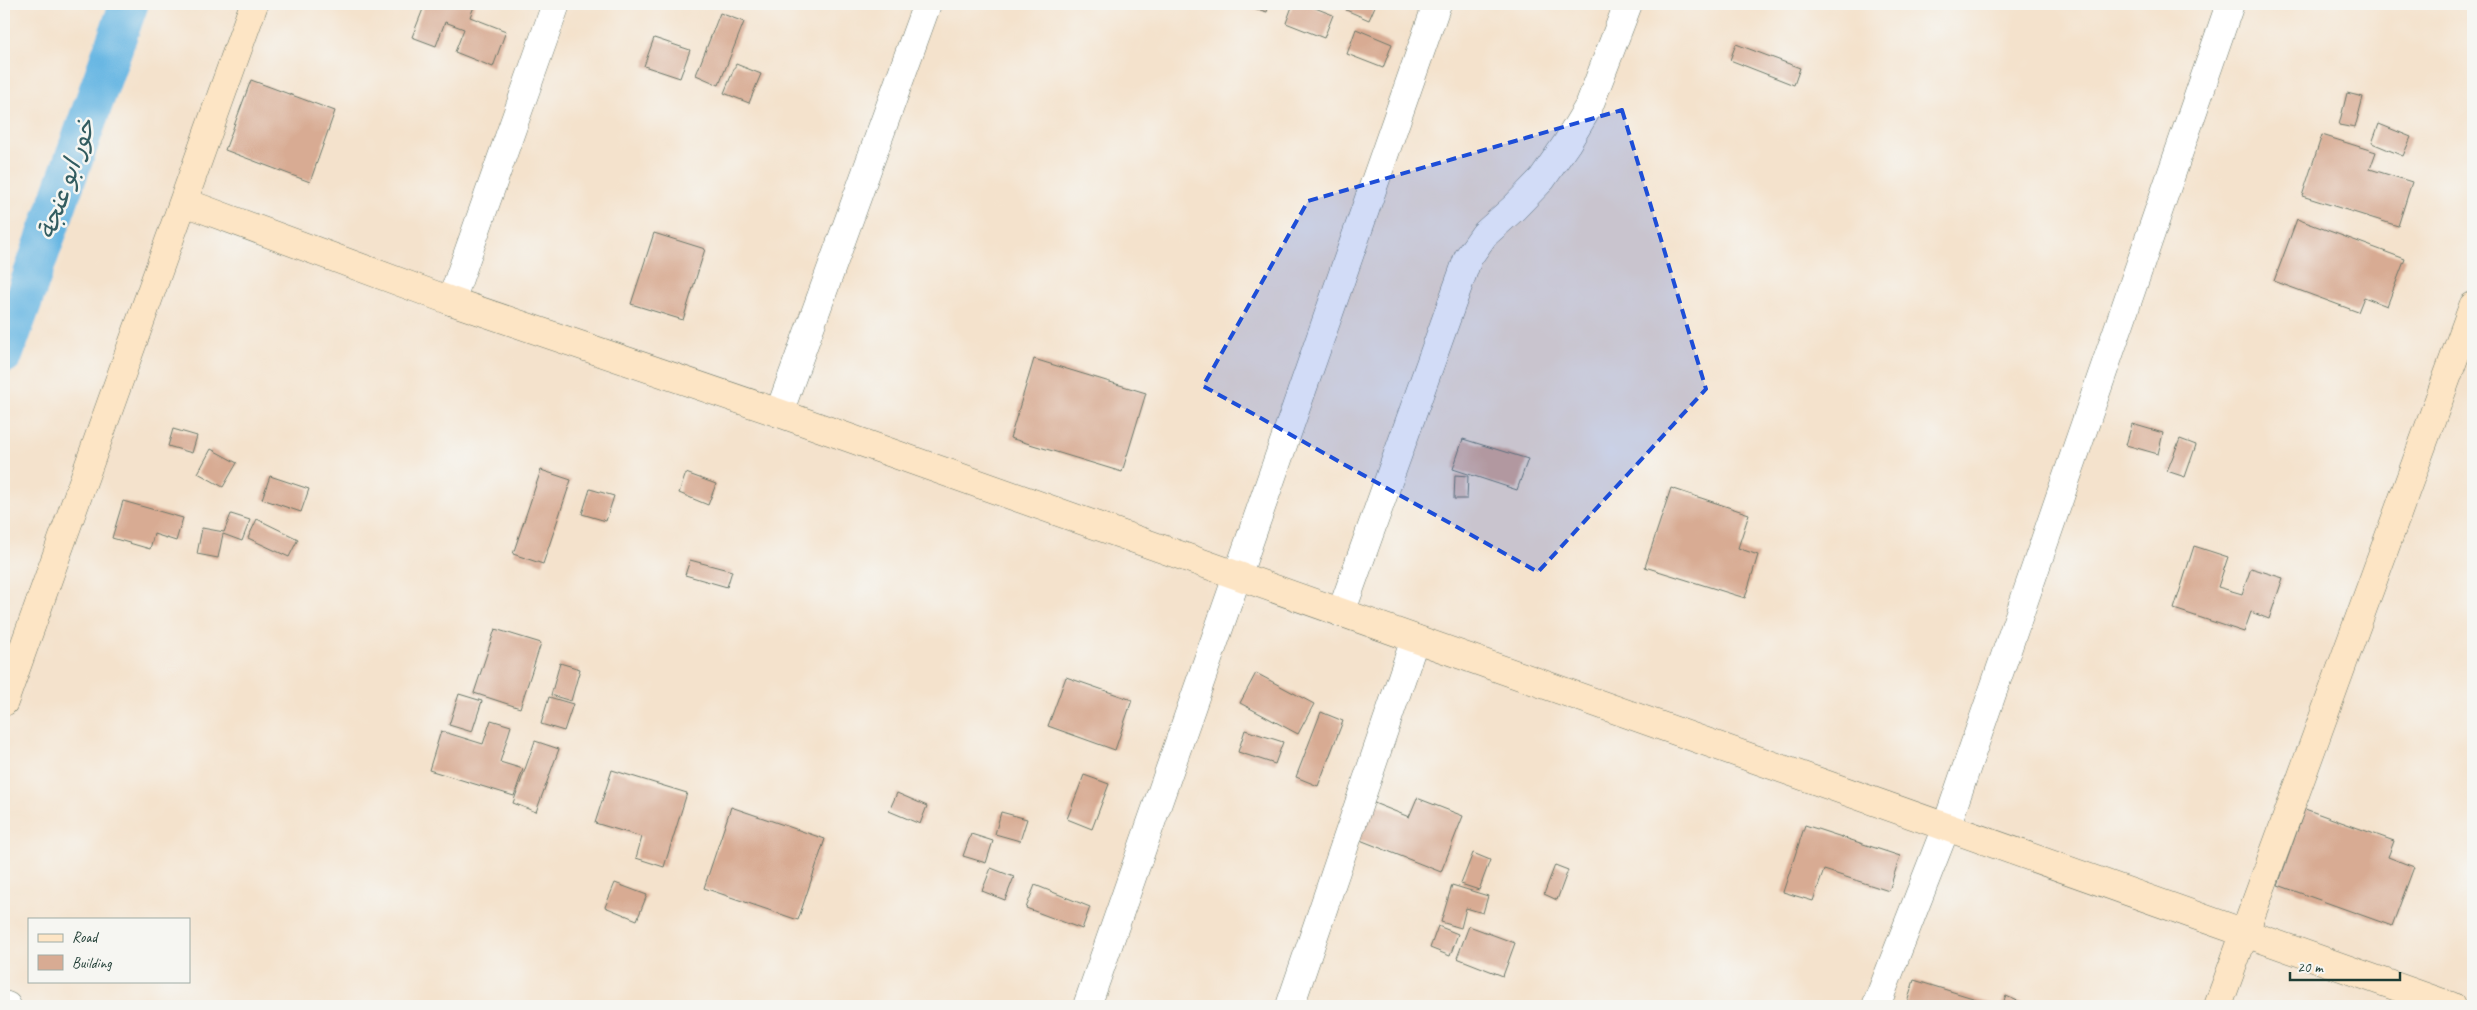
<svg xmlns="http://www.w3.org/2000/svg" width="2477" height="1010" viewBox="0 0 2477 1010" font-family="Caveat,'Playpen Sans Arabic',sans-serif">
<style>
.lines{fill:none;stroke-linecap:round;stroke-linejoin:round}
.canal{stroke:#69b7e3;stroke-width:39}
.building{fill:#d8ab93}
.street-casing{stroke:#6a7769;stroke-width:29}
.secondary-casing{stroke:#6a7769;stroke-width:29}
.street{stroke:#fff;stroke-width:28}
.secondary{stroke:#fde5c5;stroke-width:28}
.marked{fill:#1d4ed8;fill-opacity:0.2;stroke:#1d4ed8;stroke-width:4;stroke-dasharray:10 6;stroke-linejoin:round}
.labels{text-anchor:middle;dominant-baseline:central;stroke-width:5;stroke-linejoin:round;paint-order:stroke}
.water-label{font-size:25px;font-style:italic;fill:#325c60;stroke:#f6f6f2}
</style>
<rect width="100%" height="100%" fill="#f6f6f2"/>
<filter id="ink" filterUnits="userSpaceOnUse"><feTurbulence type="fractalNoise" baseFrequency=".02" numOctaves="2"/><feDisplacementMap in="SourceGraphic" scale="10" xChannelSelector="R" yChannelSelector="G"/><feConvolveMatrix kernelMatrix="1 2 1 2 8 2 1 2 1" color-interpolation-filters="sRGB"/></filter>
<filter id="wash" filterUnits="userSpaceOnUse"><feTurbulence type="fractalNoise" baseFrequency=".0096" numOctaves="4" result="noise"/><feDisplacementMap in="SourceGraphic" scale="20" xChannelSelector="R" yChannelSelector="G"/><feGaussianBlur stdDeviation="1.12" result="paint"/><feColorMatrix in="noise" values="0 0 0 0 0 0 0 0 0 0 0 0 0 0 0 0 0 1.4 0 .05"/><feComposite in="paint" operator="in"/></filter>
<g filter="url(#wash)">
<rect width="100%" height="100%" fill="#f4e2cc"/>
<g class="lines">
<polyline class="canal" points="4,354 129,4"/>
</g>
<g id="blocks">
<g class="building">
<polygon points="425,4 475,4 470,17 506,31 493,67 455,52 464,29 445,22 436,46 412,37"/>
<polygon points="1240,4 1269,4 1267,12"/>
<polygon points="1293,4 1305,4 1333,15 1324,38 1286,23"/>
<polygon points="1348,4 1376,4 1369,20 1346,10"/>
<polygon points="720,13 744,22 719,85 696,75"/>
<polygon points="1356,29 1392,44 1383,68 1347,54"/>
<polygon points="654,38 690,50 680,78 644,66"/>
<polygon points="1736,44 1800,68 1794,85 1730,60"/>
<polygon points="736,64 761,74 749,103 724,93"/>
<polygon points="251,80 335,111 310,182 225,150"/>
<polygon points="2347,93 2363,97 2355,128 2339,125"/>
<polygon points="2379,124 2411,137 2403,156 2372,143"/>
<polygon points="2322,135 2376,152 2370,169 2412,182 2398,226 2302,196"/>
<polygon points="2297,219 2405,259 2387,306 2364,297 2358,312 2274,281"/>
<polygon points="654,233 705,249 683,320 631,304"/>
<polygon points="1034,359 1146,393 1122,472 1010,438"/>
<polygon points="2132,424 2163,433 2158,454 2126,445"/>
<polygon points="173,429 197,436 192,453 168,446"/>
<polygon points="1463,439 1528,459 1517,490 1453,469"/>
<polygon points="2180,439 2196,445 2185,477 2167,471"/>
<polygon points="211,449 237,463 223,487 198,473"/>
<polygon points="541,470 571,480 543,564 513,554"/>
<polygon points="686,473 716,484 708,505 679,493"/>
<polygon points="1455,475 1468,476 1467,499 1454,499"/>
<polygon points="270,476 309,489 301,512 262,499"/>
<polygon points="1671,488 1749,514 1738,548 1758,555 1745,598 1645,567"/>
<polygon points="590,489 614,496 606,521 582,514"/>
<polygon points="123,501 183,518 176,541 154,534 150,549 112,538"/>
<polygon points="231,514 250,520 242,541 223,534 218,558 197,554 202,528 224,532"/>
<polygon points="257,519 298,539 289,557 248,538"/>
<polygon points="2194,546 2228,557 2218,587 2242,594 2251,568 2283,578 2269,619 2251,612 2244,632 2174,609"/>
<polygon points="690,560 732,571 727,587 685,575"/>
<polygon points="495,629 541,643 520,708 474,693"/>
<polygon points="560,663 580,669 571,701 551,695"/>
<polygon points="1256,673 1314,704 1298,734 1240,703"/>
<polygon points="1066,677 1132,700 1115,750 1048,726"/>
<polygon points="459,694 482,701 472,732 449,725"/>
<polygon points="549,697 573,704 564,731 541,724"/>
<polygon points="1321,712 1343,721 1318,786 1296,777"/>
<polygon points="491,720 511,726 500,762 523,769 514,796 429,770 441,731 483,744"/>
<polygon points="1245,730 1283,742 1275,764 1238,752"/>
<polygon points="535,741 559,749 536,812 513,803"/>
<polygon points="612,770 687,793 664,867 636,858 642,837 595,823"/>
<polygon points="1084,775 1109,784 1092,829 1067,819"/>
<polygon points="897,793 927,806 920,824 889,811"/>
<polygon points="1417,798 1463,816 1441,872 1355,838 1369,801 1409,817"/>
<polygon points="731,807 825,839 798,920 704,888"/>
<polygon points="2305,809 2394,841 2388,857 2414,867 2392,926 2278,885"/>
<polygon points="1001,812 1027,819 1020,841 995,834"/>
<polygon points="1805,825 1900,856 1889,891 1824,870 1813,901 1783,892"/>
<polygon points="971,834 993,841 986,863 963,856"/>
<polygon points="1473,853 1490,860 1479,890 1461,884"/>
<polygon points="1555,865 1568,870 1557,900 1544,894"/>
<polygon points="991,868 1014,877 1005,900 982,891"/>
<polygon points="615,883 647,895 637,920 605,907"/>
<polygon points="1035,885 1090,907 1082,929 1026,908"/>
<polygon points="1452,885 1488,896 1483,913 1466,908 1461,928 1441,922"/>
<polygon points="1438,926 1458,934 1450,956 1430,948"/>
<polygon points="1469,926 1515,943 1503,976 1457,958"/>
<polygon points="1914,980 1999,1006 1906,1006"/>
<polygon points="2006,996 2025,1004 2024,1006 2002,1006"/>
</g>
</g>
</g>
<g filter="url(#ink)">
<use href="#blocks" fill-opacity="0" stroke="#6a7769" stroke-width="1"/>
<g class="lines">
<g class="street-casing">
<g id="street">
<polyline points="451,301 556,4"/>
<polyline points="779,413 927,4"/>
<polyline points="1341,613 1468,258 1484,235 1514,208 1542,179 1567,143 1589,106 1628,4"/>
<polyline points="4,1005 7,1006"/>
<polyline points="1087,1006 1437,4"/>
<polyline points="1290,1006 1415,639"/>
<polyline points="1876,1006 1946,827 2230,4"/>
</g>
</g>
<g class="secondary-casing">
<g id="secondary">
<polyline points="184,202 451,301 779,413 2451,1006"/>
<polyline points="4,702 254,4"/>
<polyline points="2218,1006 2473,306"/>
</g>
</g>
<use href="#street" class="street"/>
<use href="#secondary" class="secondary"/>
</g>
</g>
<path class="marked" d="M 1622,110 L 1706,389 L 1538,572 L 1203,386 L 1308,201 Z"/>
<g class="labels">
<g class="water-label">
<text transform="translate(67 179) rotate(-70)">خور ابو عنجة</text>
</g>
</g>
<rect width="2477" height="1010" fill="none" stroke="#f6f6f2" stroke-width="20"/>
<rect x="28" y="918" width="162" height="65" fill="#f6f6f2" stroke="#a0aca6"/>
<rect x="38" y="934" width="25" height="8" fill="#fde5c5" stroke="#a0aca6"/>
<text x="72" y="942" font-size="15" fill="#1f3d34">Road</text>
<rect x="38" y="955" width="25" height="15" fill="#d8ab93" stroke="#a0aca6"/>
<text x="72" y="968" font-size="15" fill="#1f3d34">Building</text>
<path d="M2290 972v8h110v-8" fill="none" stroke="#1f3d34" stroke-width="2.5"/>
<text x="2297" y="972" font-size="15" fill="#1f3d34" stroke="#f6f6f2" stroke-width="4" paint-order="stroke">20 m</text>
</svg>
